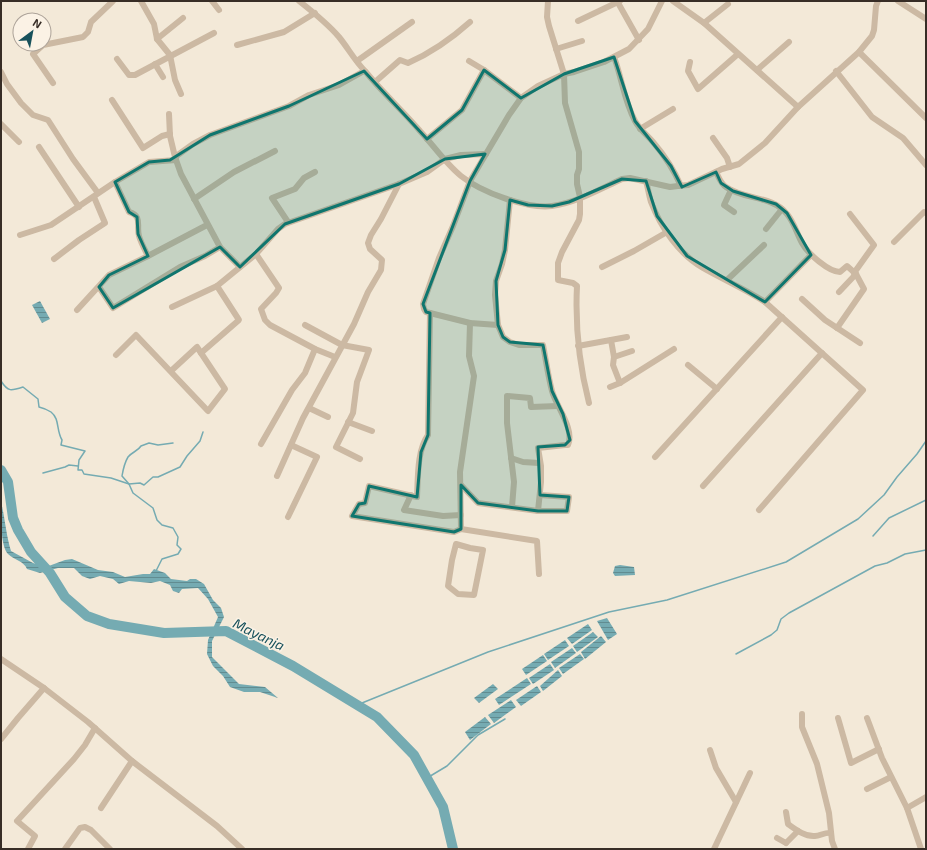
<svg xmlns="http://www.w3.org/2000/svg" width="927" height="850" viewBox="0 0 927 850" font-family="'Exo 2',sans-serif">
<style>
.water{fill:url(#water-rules)}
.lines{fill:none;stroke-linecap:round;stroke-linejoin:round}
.stream{stroke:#75abb2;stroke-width:1.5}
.river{stroke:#75abb2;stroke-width:10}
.minor{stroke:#ccb9a3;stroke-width:6}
.marked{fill:#0f766e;fill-opacity:0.2;stroke:#0f766e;stroke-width:3;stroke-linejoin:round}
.labels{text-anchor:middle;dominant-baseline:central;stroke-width:3;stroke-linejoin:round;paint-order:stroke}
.water-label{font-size:14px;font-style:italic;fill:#18515b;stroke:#fbf2e5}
</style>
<defs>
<pattern id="water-rules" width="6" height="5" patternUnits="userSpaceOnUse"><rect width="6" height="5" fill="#75abb2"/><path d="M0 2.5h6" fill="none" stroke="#618c91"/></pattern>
</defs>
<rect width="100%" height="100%" fill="#f3e9d8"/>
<g class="water">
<polygon points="40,301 50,319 42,323 32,305"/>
<path d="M 1,502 C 5,518 6,535 11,551 L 33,563 L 46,567 L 65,560 L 72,559 L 98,570 L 113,572 L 125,577 L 143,574 L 150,574 L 154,569 L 165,573 L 171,579 L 187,581 L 190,579 L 196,579 L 204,584 L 213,600 L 221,608 L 224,617 L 212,641 L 212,657 L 239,684 L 265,687 L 278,698 L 260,692 L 244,692 L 230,687 L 223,676 L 213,666 L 207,654 L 208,640 L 218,617 L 208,599 L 198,588 L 182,589 L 179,593 L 173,591 L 170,585 L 160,581 L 151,583 L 129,581 L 119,584 L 113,579 L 100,576 L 90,579 L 82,576 L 74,568 L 58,568 L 40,573 L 27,569 C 24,561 14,560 8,554 C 0,545 1,514 1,502 Z"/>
<polygon points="620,565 634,567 635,575 615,576 613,573 615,566"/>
<polygon points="607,618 617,634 608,640 597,621"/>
<polygon points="588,624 592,630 572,644 567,638"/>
<polygon points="593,632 598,637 577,652 573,646"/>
<polygon points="601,636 606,642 585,659 581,652"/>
<polygon points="565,640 569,646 548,660 544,654"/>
<polygon points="572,648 576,653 555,668 551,662"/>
<polygon points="580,654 584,659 563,674 559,668"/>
<polygon points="543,655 547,661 526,675 522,669"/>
<polygon points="550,664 554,670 533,684 529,678"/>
<polygon points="558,670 562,676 543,691 540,686"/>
<polygon points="527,678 531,684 499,705 495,699"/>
<polygon points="493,684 498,689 479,703 474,698"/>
<polygon points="537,686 541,692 521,706 516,700"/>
<polygon points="511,700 516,707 494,723 488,715"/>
<polygon points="485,717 491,724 470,740 465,732"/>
</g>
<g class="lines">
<g class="stream">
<path d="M 1,381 C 8,392 11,391 23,387 L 38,399 L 39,407 C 43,408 48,410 51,412 C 60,419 56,430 62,440 L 61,445 L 85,451 L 79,460 L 78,470 L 82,470 L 84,474 L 111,478 L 129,484 L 133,493 L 153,508 L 157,520 L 162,525 L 173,528 L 178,537 L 177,545 L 181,549 L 178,554 L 162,559 L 156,571"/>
<path d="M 173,443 L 158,445 L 149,443 L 141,446 C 138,451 132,452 128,457 C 125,462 123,470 122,476 L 129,484 L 140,483 L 144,485 L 153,477 L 158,477 L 180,467 L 187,456 L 200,441 L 203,432"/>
<polyline points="43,473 65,467 69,465 78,466"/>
<polyline points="873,536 889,518 926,500"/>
<polyline points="736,654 771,635 777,630 781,619 789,613 875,566 887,563 905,554 926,550"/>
<polyline points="357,705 488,652 609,612 667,600 786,562 858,519 884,495 897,477 917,454 926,441"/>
<polyline points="427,778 447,766 478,735 505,719"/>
</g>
<polyline class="river" points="1,470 8,482 13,518 18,530 31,552 50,573 65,597 87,616 109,624 164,633 226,631 293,666 377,717 414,755 443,807 453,849"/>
<g class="minor">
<polyline points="141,1 154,24 157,39 170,55 175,80 181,94"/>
<polyline points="212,1 219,10"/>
<path d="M 299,1 C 313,12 327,23 339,37 C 348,48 355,61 365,71 C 382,92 403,111 420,131 C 434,146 446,164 461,176 C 481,192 526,209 552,206 C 576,203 600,189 622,179 L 630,178 L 670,187 L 678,186 L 688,185 L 722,169 L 739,164 L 765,143 L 798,107 L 859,52 L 872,36 L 874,30 L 876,6 L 878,1"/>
<path d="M 548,1 L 547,17 L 549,26 L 564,74 L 565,103 L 579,152 L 579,169 L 577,175 L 577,184 L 580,197 L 580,214 L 579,220 L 562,252 L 558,263 L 558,280 L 573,283 L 577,286 C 575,326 579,364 589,403"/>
<polyline points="617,1 639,40"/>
<polyline points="673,1 704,23 798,107"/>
<polyline points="898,1 926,19"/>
<polyline points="578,21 620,1"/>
<polyline points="704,23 728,4"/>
<polyline points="157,39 183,18"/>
<polyline points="237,45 284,32 315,13"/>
<polyline points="556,49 582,41"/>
<polyline points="859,52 926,118"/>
<path d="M 614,57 C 622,78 624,101 635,121 C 640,130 647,135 653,142 C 665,156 674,170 681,186"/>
<polyline points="117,59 129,75 135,75 214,33"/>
<polyline points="357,61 412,22"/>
<polyline points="469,61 484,70 521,98"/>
<polyline points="690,62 688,71 698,89 738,54"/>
<polyline points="155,64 163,77"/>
<polyline points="757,70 789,42"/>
<polyline points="836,71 872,117 903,138 926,165"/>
<polyline points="1,72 7,84 21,103 33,115 48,120 73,159 98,193"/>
<path d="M 375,82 L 400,60 L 408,63 C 431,53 451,39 470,22"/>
<polyline points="53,83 33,54 43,45 83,37 88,32 91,22 113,1"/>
<polyline points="112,100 143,148 162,136 170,134"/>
<polyline points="169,114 170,136 175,157 181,174 220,247 240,267"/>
<polyline points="1,124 19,142"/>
<polyline points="640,129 673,109"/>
<polyline points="713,138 727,158 730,167"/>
<polyline points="427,139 462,110 484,70"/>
<polyline points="39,147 79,207"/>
<polyline points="175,157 193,144 210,135 289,106 309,95 339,85 364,71"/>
<path d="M 716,172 C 719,178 721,184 726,187 C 744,200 772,195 787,214 C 794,222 797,234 802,243 C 808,254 829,272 840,272 L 847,266 L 856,274 L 864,289 L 837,328"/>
<path d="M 646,181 C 648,188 649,196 651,202 C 661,228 679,254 703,268 C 724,280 745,289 765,302 L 811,255"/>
<path d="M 115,182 L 129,212 C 143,216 136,226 139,236 C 141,243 145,250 148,256"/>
<polyline points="731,190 724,205 734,212"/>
<polyline points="194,199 234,172 275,151"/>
<path d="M 510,200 L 505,250 L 502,264 L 496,281 L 495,295 L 498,325 L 503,337 L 510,342 L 519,345 L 543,345 C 546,360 548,376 552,391 C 556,406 575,429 568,445 L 565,445 L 538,448 L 541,466 L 541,482 L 538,511"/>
<polyline points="850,214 874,245 854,273"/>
<polyline points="288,222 272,198 295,189 304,178 315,172"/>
<polyline points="766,229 782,209"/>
<polyline points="20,235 51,225 115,182 149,162 176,160"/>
<polyline points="894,242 924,212 926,213"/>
<polyline points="256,254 279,288 276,293 261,309 265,320 270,325 315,349 335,357"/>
<polyline points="54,259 79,240 105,223 94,197"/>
<polyline points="602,267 634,251 667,232"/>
<polyline points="727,280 764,245"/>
<polyline points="99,287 113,308 180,267 205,256 220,247"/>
<polyline points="839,292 856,274"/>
<polyline points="802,299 825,320 860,343"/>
<polyline points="172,307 217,286 256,254 278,229 285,224 399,184 427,172 445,159 461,155 486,154"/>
<polyline points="77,310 109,275 148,256 207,225"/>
<path d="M 430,313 L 428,435 C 417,450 418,478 417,497 L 369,486 L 365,503 L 359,504 L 352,516 L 454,532 L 461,529 L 537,541 L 539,574"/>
<polyline points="305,325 342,345 369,350 357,382 353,413 336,447 360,459"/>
<polyline points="498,325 470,323 426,312 424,309 423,304 439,258 453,226 470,181 509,115 521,98 538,86 564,74 574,72 604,62 629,49 648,29 662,1"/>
<polyline points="611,340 614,357"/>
<polyline points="578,346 627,337"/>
<polyline points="201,353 239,320 217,286"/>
<polyline points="116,355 136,335 208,411 225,389 197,347 171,371"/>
<polyline points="688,365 717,389"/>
<polyline points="620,383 613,365 614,357 632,351"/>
<polyline points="610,387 620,383 674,349"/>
<polyline points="309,408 328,417"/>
<polyline points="348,422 372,431"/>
<polyline points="261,444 292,390 305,373 315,349"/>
<polyline points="655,457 782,317"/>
<polyline points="511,458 523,462 539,463"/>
<polyline points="277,476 303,418 354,324 368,292 381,270 382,260 370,249 368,243 371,235 381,219 399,184"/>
<polyline points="461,485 478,503 538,511 567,511 569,497 540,495"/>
<polyline points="703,486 822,353"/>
<polyline points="411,495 404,510 443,516 461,515"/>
<polyline points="512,507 514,482 507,423 507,396 530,398 531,407 558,406"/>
<polyline points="759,510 863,390 765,302"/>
<polyline points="288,517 317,457 291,445"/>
<polyline points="461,529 460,472 474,376 469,356 470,323"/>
<polygon points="456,544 470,548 483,550 474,595 458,594 448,586 452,560"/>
<polyline points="1,659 44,688 88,722 132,761 217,826 242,849"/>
<polyline points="802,714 802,727 817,764 829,813 832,841 835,849"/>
<polyline points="838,718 851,763 879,749"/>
<polyline points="867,718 882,758 907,808 921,849"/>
<polyline points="1,739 18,718 44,688"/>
<polyline points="710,750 716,768 736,802"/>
<polyline points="867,789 891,777"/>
<polyline points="101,808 132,761"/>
<polyline points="907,808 926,797"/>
<path d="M 786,812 L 788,824 C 795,829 805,837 815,836 C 820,836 825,832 831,833"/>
<polyline points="777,838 786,843"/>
<polyline points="786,843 798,831"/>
<polyline points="28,849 35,836 17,821 74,759 85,745 95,728"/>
<polyline points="65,849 80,828 85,827 91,830 110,849"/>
<polyline points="714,849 750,773"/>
</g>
</g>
<path class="marked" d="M 614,57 L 635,121 L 671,166 L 682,187 L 716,172 L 721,183 L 733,191 L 776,204 L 787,213 L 811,255 L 765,302 L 687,256 L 657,216 L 646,181 L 622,179 L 569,202 L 552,206 L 528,205 L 510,200 L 505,250 L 496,281 L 498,325 L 503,337 L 510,342 L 543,345 L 552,391 L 563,414 L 570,440 L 565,445 L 538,447 L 540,495 L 569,497 L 567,511 L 538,511 L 478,503 L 461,485 L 461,529 L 454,532 L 352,516 L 359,504 L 365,503 L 369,486 L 417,497 L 421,452 L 428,435 L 430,313 L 426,312 L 423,304 L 470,181 L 485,154 L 445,159 L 399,184 L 285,224 L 240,267 L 220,247 L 113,308 L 99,287 L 109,275 L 148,256 L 138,234 L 137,217 L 129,212 L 115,182 L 149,162 L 170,160 L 210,135 L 289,106 L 364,71 L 427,139 L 462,110 L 484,70 L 521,98 L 564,74 Z"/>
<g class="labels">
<g class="water-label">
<text transform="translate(259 634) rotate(26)">Mayanja</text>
</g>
</g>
<rect width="927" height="850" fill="none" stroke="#372d26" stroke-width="4"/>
<g transform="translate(32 32) rotate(32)"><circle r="19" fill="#fbf2e5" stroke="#ada399"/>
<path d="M0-3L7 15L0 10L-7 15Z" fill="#18515b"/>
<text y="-6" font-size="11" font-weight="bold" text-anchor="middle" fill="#372d26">N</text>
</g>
</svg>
